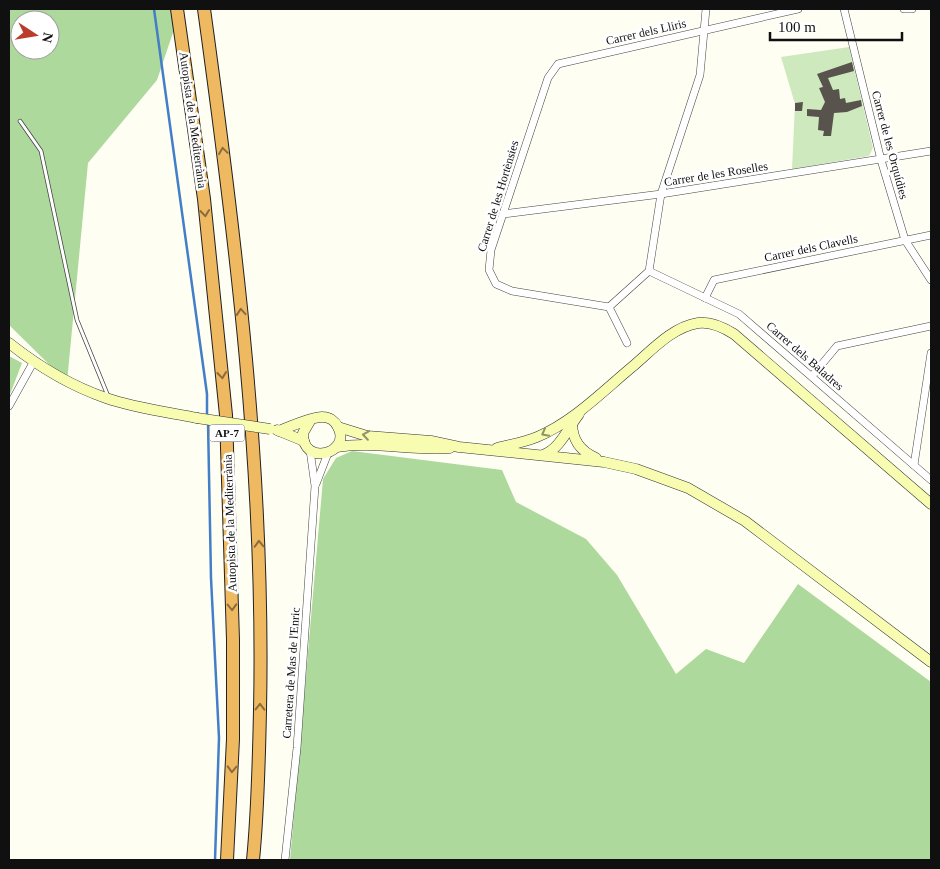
<svg xmlns="http://www.w3.org/2000/svg" width="940" height="869" viewBox="0 0 940 869" font-family="'Times New Roman',serif">
<style>
.green{fill:#cde9bd}
.forest{fill:#aed99d;fill-rule:evenodd}
.lines{fill:none;stroke-linecap:round;stroke-linejoin:round}
.stream{stroke:#437ec9;stroke-width:2.5}
.building{fill:#58534c}
.service-casing{stroke:#434343;stroke-width:4.5}
.minor-casing{stroke:#434343;stroke-width:8}
.secondary-casing{stroke:#323232;stroke-width:11}
.motorway-casing{stroke:#212121;stroke-width:14}
.service{stroke:#fff;stroke-width:3}
.minor{stroke:#fff;stroke-width:7}
.secondary{stroke:#f8fcb1;stroke-width:10}
.motorway{stroke:#efb961;stroke-width:12}
.secondary-bridge-casing{stroke:#323232;stroke-width:11;stroke-linecap:butt}
.secondary-bridge{stroke:#f8fcb1;stroke-width:10}
.oneway{stroke:#8b6d3d}
.oneway2{stroke:#909269}
.labels{text-anchor:middle;dominant-baseline:central;stroke-width:5;stroke-linejoin:round;paint-order:stroke}
.shield{fill:#fff;stroke:#585858;stroke-width:1}
.shield-label{font-size:11px;font-weight:bold;fill:#101010}
.street-label{font-size:12px;fill:#101010;stroke:#fff}
</style>
<rect width="100%" height="100%" fill="#fffef3"/>
<polygon class="green" points="849,47 873,148 869,156 792,169 795,104 781,57"/>
<g class="forest">
<path d="M 9,9 L 181,9 L 157,80 L 88,163 L 67,382 L 9,325 ZM 20,20 L 50,20 L 50,50 L 20,50 Z"/>
<polygon points="9,356 22,363 9,397"/>
<polygon points="352,451 502,470 516,502 586,539 617,575 676,674 706,649 744,663 798,584 931,682 931,860 290,860 323,479 336,458"/>
</g>
<g class="lines">
<g class="stream">
<polyline points="154,9 207,394 207,417"/>
<polyline points="208,422 211,578 219,738 215,860"/>
</g>
</g>
<g class="building">
<polygon points="852,62 854,71 828,78 833,90 839,89 840,99 845,98 846,103 861,100 862,106 847,112 834,113 831,136 823,136 824,131 818,130 819,117 807,116 807,109 821,110 825,102 819,88 823,87 817,74"/>
<polygon points="803,102 802,111 795,111 795,103"/>
</g>
<g class="lines">
<g class="service-casing">
<polyline id="service" points="20,121 41,151 77,320 108,396"/>
</g>
<g class="minor-casing">
<g id="minor">
<polyline points="844,9 881,160 905,240 931,280"/>
<polyline points="904,9 912,9"/>
<polyline points="503,214 661,194 931,151"/>
<polyline points="649,271 739,314 931,480"/>
<polyline points="705,298 714,280 931,235"/>
<polyline points="609,307 512,291 496,284 489,270 491,250 548,78 558,64 798,9"/>
<polyline points="609,307 649,271 661,194 700,75 706,9"/>
<polyline points="609,307 627,343"/>
<polyline points="812,376 837,346 931,326"/>
<polyline points="9,406 34,361"/>
<polyline points="914,465 931,353"/>
<polyline points="316,484 328,453"/>
<polyline points="285,860 297,748 315,486 310,450"/>
</g>
</g>
<g class="secondary-casing">
<g id="secondary">
<path d="M 9,343 C 38,366 71,386 106,398 C 135,408 167,412 197,418"/>
<path d="M 572,422 C 572,440 580,451 596,458"/>
<polyline points="338,427 367,436 431,441 459,447 604,462 636,469 688,488 745,521 931,662"/>
<polyline points="277,430 304,441"/>
<path d="M 279,431 C 289,427 313,416 323,417 C 329,417 335,421 338,427 C 352,454 302,467 303,433 L 310,421"/>
<path d="M 336,447 C 374,441 412,451 450,448"/>
<path d="M 497,448 C 510,445 525,442 537,437 C 573,422 603,391 632,367 C 651,351 672,327 698,323 C 711,321 723,327 734,334 L 931,504"/>
<path d="M 543,455 C 560,449 568,428 579,414"/>
</g>
</g>
<g class="motorway-casing">
<g id="motorway">
<polyline points="177,9 204,199 226,415 233,640 233,739 227,860"/>
<path d="M 204,9 C 236,241 265,475 260,710 C 259,760 258,810 253,860"/>
</g>
</g>
<use href="#service" class="service"/>
<use href="#minor" class="minor"/>
<use href="#secondary" class="secondary"/>
<use href="#motorway" class="motorway"/>
<g class="secondary-bridge-casing">
<polyline id="secondary-bridge" points="197,418 270,429"/>
</g>
<use href="#secondary-bridge" class="secondary-bridge"/>
</g>
<defs><path id="oneway-chevron" d="M-2-3.5L2.5 0L-2 3.5" fill="none" stroke-width="1.6" stroke-linecap="round" stroke-linejoin="round" transform="scale(1.25)"/></defs>
<g class="oneway">
<use href="#oneway-chevron" transform="translate(223 151) rotate(-98)"/>
<use href="#oneway-chevron" transform="translate(205 213) rotate(84)"/>
<use href="#oneway-chevron" transform="translate(241 312) rotate(-95)"/>
<use href="#oneway-chevron" transform="translate(222 375) rotate(84)"/>
<use href="#oneway-chevron" transform="translate(259 544) rotate(-92)"/>
<use href="#oneway-chevron" transform="translate(232 607) rotate(88)"/>
<use href="#oneway-chevron" transform="translate(260 707) rotate(-89)"/>
<use href="#oneway-chevron" transform="translate(232 769) rotate(92)"/>
</g>
<g class="oneway2">
<use href="#oneway-chevron" transform="translate(545 433) rotate(152)"/>
<use href="#oneway-chevron" transform="translate(366 435) rotate(-172)"/>
</g>
<g class="labels">
<rect class="shield" x="209.5" y="424.5" width="35" height="17" rx="4"/>
<g class="shield-label">
<text x="227" y="433">AP-7</text>
</g>
<g class="street-label">
<text transform="translate(646 32) rotate(-13)">Carrer dels Lliris</text>
<text transform="translate(193 120) rotate(82)">Autopista de la Mediterrània</text>
<text transform="translate(890 145) rotate(75)">Carrer de les Orquídies</text>
<text transform="translate(716 174) rotate(-9)">Carrer de les Roselles</text>
<text transform="translate(498 196) rotate(-73)">Carrer de les Hortènsies</text>
<text transform="translate(811 248) rotate(-12)">Carrer dels Clavells</text>
<text transform="translate(805 356) rotate(41)">Carrer dels Baladres</text>
<text transform="translate(230 523) rotate(-92)">Autopista de la Mediterrània</text>
<text transform="translate(291 673) rotate(-86)">Carretera de Mas de l'Enric</text>
</g>
</g>
<rect width="940" height="869" fill="none" stroke="#101010" stroke-width="20"/>
<g transform="translate(35 35) rotate(102)"><circle r="24" fill="#ffffff" stroke="#9f9f9f"/>
<path d="M0-4L9 19L0 12L-9 19Z" fill="#bc3c2b"/>
<text y="-8" font-size="14" font-weight="bold" text-anchor="middle" fill="#101010">N</text>
</g>
<path d="M770 32v8h132v-8" fill="none" stroke="#101010" stroke-width="2.5"/>
<text x="778" y="32" font-size="15" fill="#101010" stroke="#ffffff" stroke-width="4" paint-order="stroke">100 m</text>
</svg>
